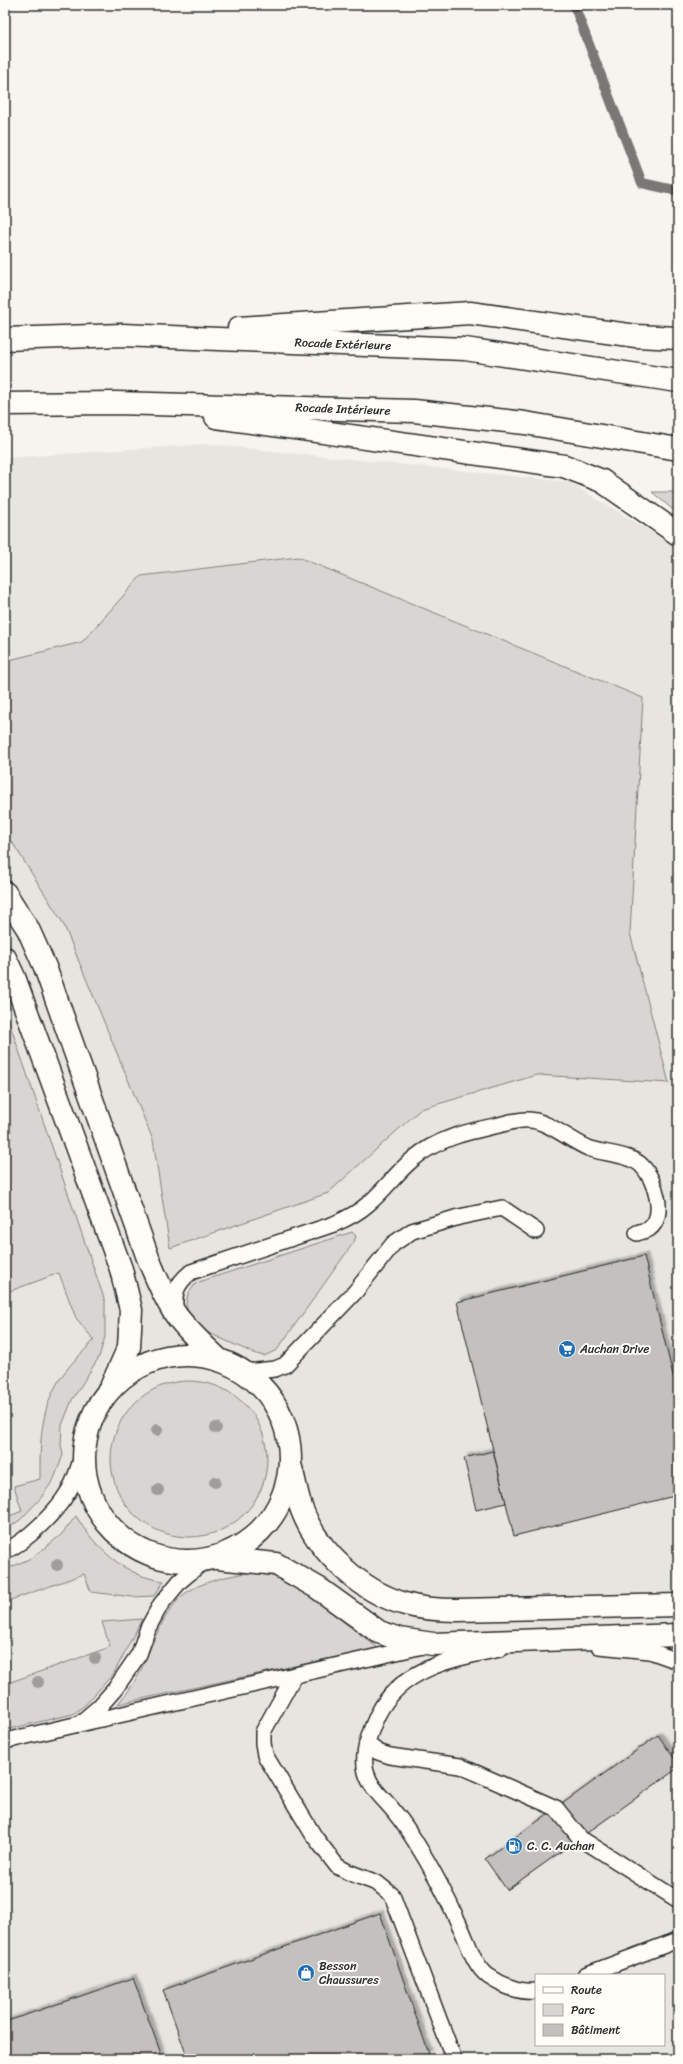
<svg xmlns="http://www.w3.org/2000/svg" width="683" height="2064" viewBox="0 0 683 2064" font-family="Sriracha,sans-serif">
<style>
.built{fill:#e6e5e0;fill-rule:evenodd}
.green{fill:#d7d6d2;stroke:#81807e}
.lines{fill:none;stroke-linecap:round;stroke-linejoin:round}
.stream{stroke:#797877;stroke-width:10}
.building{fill:#c2c1be;stroke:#2b2b2b;filter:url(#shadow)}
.lane-casing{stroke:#2b2b2b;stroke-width:18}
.street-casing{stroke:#2b2b2b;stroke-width:25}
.highway-casing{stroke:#2b2b2b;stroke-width:25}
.lane{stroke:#fdfcf7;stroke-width:15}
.street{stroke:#fdfcf7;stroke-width:22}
.highway{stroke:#fdfcf7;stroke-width:22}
.tree{fill:#9e9d9a}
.labels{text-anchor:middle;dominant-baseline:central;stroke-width:4;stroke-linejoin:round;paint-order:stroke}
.street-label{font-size:12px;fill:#2b2b2b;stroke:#fdfcf7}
.poi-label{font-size:12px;fill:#2b2b2b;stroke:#fdfcf7;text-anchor:start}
</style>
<defs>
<filter id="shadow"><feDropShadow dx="3.5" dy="-3.5" stdDeviation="1" flood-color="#0004"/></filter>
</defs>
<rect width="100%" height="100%" fill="#f5f4ef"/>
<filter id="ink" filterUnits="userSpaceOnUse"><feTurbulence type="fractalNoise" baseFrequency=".025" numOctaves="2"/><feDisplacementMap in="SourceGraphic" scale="8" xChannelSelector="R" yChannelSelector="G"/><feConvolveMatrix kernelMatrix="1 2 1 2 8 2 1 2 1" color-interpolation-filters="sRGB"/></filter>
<g filter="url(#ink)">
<path class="built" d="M 207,444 L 569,482 L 678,548 L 678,2059 L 5,2059 L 5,458 ZM 536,1975 L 664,1975 L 664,2045 L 536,2045 Z"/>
<g class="green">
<polygon points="652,492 678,492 678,514"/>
<polygon points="298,557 643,698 630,933 669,1083 537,1075 421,1109 328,1193 170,1248 153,1140 63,923 12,842 5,840 5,661 82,642 141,576"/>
<path d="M 5,1010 L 105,1301 L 105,1337 L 99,1357 L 72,1400 L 62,1425 L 61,1445 L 63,1455 L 54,1479 L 40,1499 L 20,1520 L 5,1530 L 5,1518 L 22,1511 L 14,1486 L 40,1479 C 40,1440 40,1404 65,1372 C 73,1360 85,1351 94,1340 L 76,1318 L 59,1273 L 5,1293 Z"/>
<polygon points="352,1232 356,1236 354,1242 277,1350 264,1356 253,1353 200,1329 189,1315 186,1304 188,1294 196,1283"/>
<circle cx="189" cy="1459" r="78"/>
<path d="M 76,1516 C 95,1548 126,1577 164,1581 L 154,1596 L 133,1597 L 91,1592 L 84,1574 L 5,1602 L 5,1570 L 33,1557 L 61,1535 Z"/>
<path d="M 255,1572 L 280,1578 L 311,1597 L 378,1648 L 118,1704 C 125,1695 133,1686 138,1676 C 150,1651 162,1614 182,1596 C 198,1582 234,1574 255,1572 Z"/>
<polygon points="142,1619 114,1673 85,1705 73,1714 5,1730 5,1684 110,1647 102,1622"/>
</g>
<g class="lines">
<polyline class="stream" points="574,5 642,183 678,191"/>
</g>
<g class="building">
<polygon points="644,1256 678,1396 678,1495 514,1536 457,1302"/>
<polygon points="493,1451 506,1503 476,1510 464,1458"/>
<polygon points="658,1735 678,1764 678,1768 507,1890 485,1859"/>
<polygon points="380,1913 429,2054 415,2059 188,2059 163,1990"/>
<polygon points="133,1978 163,2059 7,2059 5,2053 5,2022"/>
</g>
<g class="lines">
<g class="lane-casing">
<g id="lane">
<path d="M 175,1313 C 174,1293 175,1285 191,1272 L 334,1224 C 346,1219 358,1213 368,1204 C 384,1191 396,1173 413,1159 C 438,1138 467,1132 499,1125 C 508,1123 519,1119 529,1120 C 546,1120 570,1140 588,1148 C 603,1154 631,1154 642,1166 C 655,1179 667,1216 649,1229 C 646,1231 641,1231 637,1233"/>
<polyline points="246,1372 275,1369 285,1365 355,1292 393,1244 412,1231 459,1217 502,1208 536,1231"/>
<path d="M 5,1551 C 26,1542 57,1511 68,1492 C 76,1480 79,1464 84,1451"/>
<polyline points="599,1646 650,1651 678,1661"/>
<path d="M 500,1649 C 453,1659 402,1667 378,1714 C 370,1731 361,1754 366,1772 C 371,1790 386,1800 396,1814 C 403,1822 409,1832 415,1841 C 432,1868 447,1897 460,1926 C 468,1942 473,1964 488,1976 C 501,1985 520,1993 536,1991"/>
<polyline points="294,1676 263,1732 263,1743 265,1755 314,1836 337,1866 348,1872 377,1883 392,1895 454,2059"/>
<polyline points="79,1724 423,1646"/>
<polyline points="5,1741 79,1724 99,1707 115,1689 139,1654 148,1628 161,1604 180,1581 205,1560"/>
<polyline points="367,1744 378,1752 390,1756 460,1766 556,1808 580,1838 678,1900"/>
<polyline points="585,1975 678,1940"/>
</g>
</g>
<g class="street-casing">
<g id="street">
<path d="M 5,893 L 28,929 L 45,967 L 148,1258 C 156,1277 164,1298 176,1315 C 188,1331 202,1344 217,1358"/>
<polyline points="5,958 14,977 121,1269 131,1310 129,1347 112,1385"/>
<circle cx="187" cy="1458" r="103"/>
<path d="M 291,1468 C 295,1482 297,1497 302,1510 C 318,1552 362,1592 405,1604 C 422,1609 439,1610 457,1610 L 678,1605"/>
<polyline points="217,1558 276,1564 318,1588 379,1632 399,1639 433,1644 678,1635"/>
</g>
</g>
<g class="highway-casing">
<g id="highway">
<polyline points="239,328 470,313 636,336 678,338"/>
<polyline points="5,339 122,335 465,349 678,381"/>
<polyline points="5,404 116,403 414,411 525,423 678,449"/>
<polyline points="216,417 564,466 602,481 678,534"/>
</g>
</g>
<use href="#lane" class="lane"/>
<use href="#street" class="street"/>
<use href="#highway" class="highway"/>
</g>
<g class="tree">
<circle cx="216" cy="1428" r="6"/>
<circle cx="157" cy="1430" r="6"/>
<circle cx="215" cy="1482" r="6"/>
<circle cx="158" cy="1490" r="6"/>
<circle cx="57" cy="1565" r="6"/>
<circle cx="95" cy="1658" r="6"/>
<circle cx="38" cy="1682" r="6"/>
</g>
</g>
<defs>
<g id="supermarket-disc" transform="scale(0.9)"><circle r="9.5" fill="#1f6fb2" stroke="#fdfcf7"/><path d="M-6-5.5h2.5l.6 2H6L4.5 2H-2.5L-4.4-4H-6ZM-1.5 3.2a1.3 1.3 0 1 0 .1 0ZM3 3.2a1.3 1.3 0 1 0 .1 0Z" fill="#fff"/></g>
<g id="fuel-disc" transform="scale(0.9)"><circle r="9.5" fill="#1f6fb2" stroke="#fdfcf7"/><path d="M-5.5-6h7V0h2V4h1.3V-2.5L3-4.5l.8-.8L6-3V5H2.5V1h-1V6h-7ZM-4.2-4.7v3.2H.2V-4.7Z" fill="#fff"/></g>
<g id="shop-disc" transform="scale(0.9)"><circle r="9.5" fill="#1f6fb2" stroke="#fdfcf7"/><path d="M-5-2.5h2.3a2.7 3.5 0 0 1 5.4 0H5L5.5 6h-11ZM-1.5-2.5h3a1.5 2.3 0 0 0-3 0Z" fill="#fff"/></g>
</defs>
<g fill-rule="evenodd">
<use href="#supermarket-disc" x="567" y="1349"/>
<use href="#fuel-disc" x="514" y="1846"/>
<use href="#shop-disc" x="306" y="1973"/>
</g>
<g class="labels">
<g class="street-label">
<text transform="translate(343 344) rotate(2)">Rocade Extérieure</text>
<text transform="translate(343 409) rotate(2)">Rocade Intérieure</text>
</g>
<g class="poi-label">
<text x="580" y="1349">Auchan Drive</text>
<text x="527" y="1846">C. C. Auchan</text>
<text x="319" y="1966">Besson<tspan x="319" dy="14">Chaussures</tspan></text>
</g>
</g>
<rect width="683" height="2064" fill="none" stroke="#fdfcf7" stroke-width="20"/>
<rect x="10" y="10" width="663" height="2044" fill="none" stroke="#2b2b2b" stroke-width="1.5" filter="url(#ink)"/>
<rect x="535" y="1974" width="130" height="72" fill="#fdfcf7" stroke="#a9a8a5"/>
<rect x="543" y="1987" width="20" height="6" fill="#fdfcf7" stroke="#a9a8a5"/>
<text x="571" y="1994" font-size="12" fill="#2b2b2b">Route</text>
<rect x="543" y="2004" width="20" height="12" fill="#d7d6d2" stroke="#a9a8a5"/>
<text x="571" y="2014" font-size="12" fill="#2b2b2b">Parc</text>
<rect x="543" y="2024" width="20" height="12" fill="#c2c1be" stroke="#a9a8a5"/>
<text x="571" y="2034" font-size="12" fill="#2b2b2b">Bâtiment</text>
</svg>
